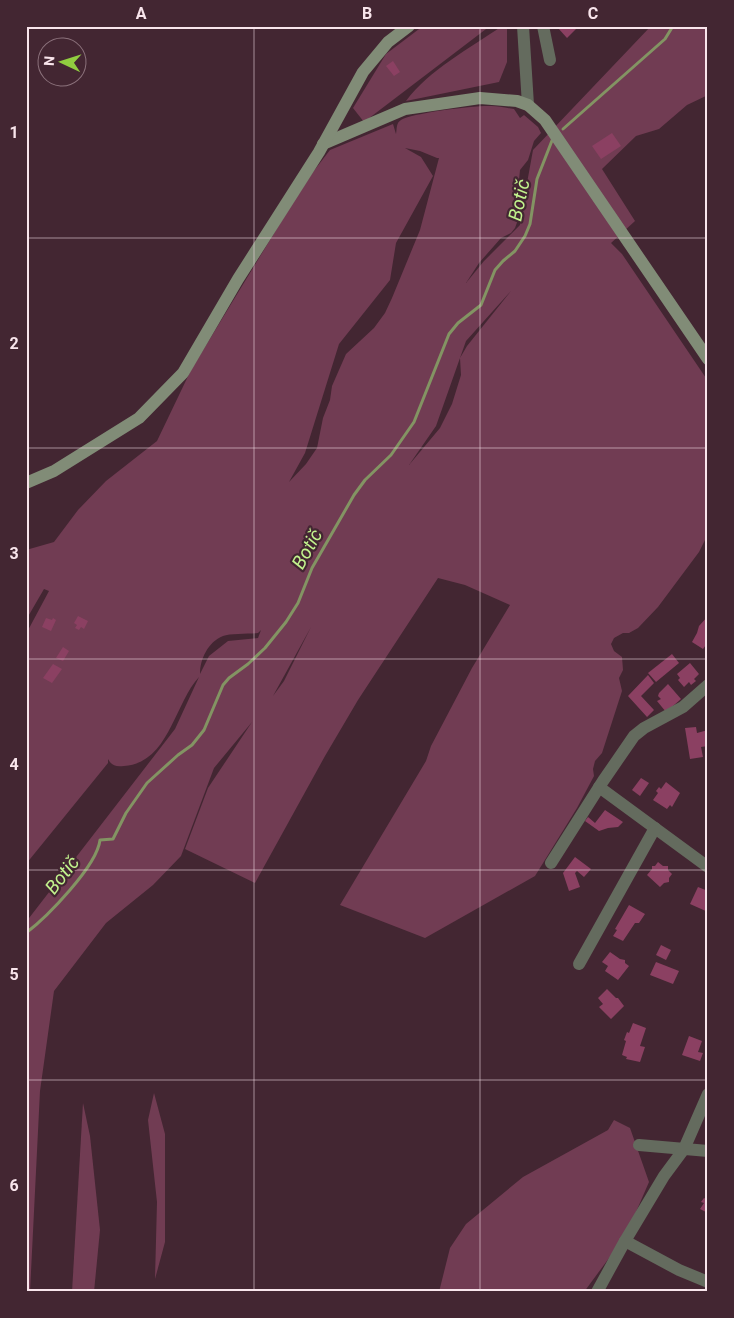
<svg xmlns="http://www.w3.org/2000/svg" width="734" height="1318" viewBox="0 0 734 1318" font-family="Roboto,sans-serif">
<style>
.green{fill:#713c53;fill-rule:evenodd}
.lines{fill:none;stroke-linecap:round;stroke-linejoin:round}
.stream{stroke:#839463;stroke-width:3}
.building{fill:#8b4062}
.street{stroke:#646b5e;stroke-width:12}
.secondary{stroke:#818c77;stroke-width:12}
.grid{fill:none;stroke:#f9e5ec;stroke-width:1;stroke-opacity:0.55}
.labels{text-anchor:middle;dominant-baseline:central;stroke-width:4.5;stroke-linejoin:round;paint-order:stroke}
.water-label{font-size:19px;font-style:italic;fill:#c2f38d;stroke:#432632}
.neatline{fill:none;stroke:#f9e5ec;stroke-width:2}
.grid-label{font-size:16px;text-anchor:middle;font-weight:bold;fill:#f9e5ec}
</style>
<rect width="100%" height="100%" fill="#432632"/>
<g class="green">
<polygon points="423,26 490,26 364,122 353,108 386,54"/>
<path d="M 502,26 L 506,26 L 507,29 L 507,62 L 499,82 L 406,101 C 429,70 470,48 502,26 Z"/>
<path d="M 651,26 L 708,26 L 705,42 L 708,48 L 708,95 L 687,105 L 659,129 L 636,136 L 602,169 L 635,221 L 611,243 L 622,254 L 708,381 L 708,534 L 699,552 L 658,607 L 638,628 L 629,633 L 623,633 L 614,638 L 611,644 L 614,651 L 622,657 L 623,670 L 619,678 L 622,691 L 602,753 L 595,761 L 593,769 L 594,776 L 577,808 L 535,876 L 425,938 L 340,905 L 426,761 L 431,746 L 472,668 L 510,605 L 465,585 L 438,578 L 358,700 L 325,756 L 255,883 L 185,849 L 208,788 L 252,722 L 214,768 L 181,856 L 153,885 L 106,923 L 54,991 L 40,1091 L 30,1292 L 26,1292 L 26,922 L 175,729 L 199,677 C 174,704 169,763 124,766 C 116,767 112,766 108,759 L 108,763 L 26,864 L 26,634 L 49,591 L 44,589 L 26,620 L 26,550 L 54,542 L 78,510 L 106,481 L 157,441 L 191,370 L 287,212 L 313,172 L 330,150 L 393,124 L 396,134 C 397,128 396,123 401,120 C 411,113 477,105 491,106 C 498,106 506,108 514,109 L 520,118 L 524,115 L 538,127 L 541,133 L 534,141 L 528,160 L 520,170 L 519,180 L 523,205 L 533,150 ZM 405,148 L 420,151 L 437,158 L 439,158 L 420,230 L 392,298 L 385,313 L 374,328 L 346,354 L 332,386 L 330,400 L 323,418 L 317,448 L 306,464 L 289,482 L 305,453 L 339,344 L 390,280 L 396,243 L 433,176 L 421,157 ZM 523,206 L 520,225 L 484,261 L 466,283 L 479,263 L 501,238 L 511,233 L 515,228 ZM 511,291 L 467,346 L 460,358 L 461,375 L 452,404 L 440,428 L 409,465 L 436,426 L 466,341 ZM 311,627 L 284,681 L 273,696 ZM 261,630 L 258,638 L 228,641 L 209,656 L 200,674 C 200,659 208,642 223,636 C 230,633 249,634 258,633 Z"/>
<polygon points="154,1093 165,1134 165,1242 155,1279 157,1202 148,1120"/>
<polygon points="83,1103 90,1136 100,1230 94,1292 72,1292"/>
<polygon points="614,1120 630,1128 649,1182 626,1235 584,1292 439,1292 450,1248 466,1224 523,1177 608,1130"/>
</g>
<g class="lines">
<g class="stream">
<polyline points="563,129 665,39 673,26"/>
<path d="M 26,933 C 47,917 97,866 100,840 L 113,839 L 126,813 L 147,783 L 178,755 L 192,745 L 204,730 L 223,685 L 229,678 L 248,664 L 265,648 L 286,622 L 298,603 L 312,568 L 354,495 L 365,480 L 391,455 L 414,422 L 449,334 L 458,323 L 481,305 L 495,270 L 503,261 L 515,251 L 525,236 L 530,224 L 537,179 L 553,138"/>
</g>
</g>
<g class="building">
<polygon points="560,26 579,26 567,38 558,28"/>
<polygon points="393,61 400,72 394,76 386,66"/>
<polygon points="612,133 621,146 601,159 592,146"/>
<polygon points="78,616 88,621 84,629 81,627 79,630 75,628 77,625 74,623"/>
<polygon points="708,616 708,642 703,649 692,642 697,633 699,626"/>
<polygon points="46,618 52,620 53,618 56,620 51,631 42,627"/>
<polygon points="63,647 69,651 63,661 56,658"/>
<polygon points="672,654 679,663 656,682 648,673"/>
<polygon points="690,663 699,674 694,679 696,681 691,685 689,682 684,687 678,680 680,678 677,674"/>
<polygon points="53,664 62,669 52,683 43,678"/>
<polygon points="648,675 654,683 641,696 654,710 647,717 628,696"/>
<polygon points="668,684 681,699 666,712 657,701 661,699 658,696 659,693"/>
<polygon points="696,727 697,733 708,730 708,746 701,747 703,757 690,759 685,728"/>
<polygon points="641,778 649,783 640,796 632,790"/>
<polygon points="666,782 680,793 672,807 670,805 667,809 653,800 658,793 656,791 659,787 661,789"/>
<polygon points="605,810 623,822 618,827 608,828 599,831 585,821 588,817 595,823"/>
<polygon points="575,857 591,869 584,877 577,871 575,873 580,887 569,891 563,873"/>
<polygon points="658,862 663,866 668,866 668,870 672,874 669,878 669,882 664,883 660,887 647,875 652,869 652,866 655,866"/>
<polygon points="698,887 708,891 708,912 690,904"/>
<polygon points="629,905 645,914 639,923 635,923 623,941 613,936 617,930 615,929"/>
<polygon points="661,945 671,950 666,960 656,955"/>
<polygon points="610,952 620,959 625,960 625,963 629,966 618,980 605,971 608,966 602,962"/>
<polygon points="656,962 679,971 673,984 650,975"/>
<polygon points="607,989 616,998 618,998 624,1006 611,1019 599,1007 603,1004 598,998"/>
<polygon points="633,1023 646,1028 640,1046 645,1047 640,1062 626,1059 627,1057 622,1055 626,1041 624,1040 627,1032 629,1033"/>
<polygon points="689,1036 702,1041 698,1052 703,1053 700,1061 682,1055"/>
<polygon points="704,1198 706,1199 708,1198 708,1213 700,1209 704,1203 701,1202"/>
</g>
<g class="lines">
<g class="street">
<polyline points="523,26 528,105"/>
<polyline points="543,26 550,60"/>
<polyline points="599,787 708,867"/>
<polyline points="551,863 603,781 634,736 644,728 683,707 708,685"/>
<polyline points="579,964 655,828"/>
<polyline points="639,1145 708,1151"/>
<polyline points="625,1241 679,1270 708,1282"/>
<polyline points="597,1292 625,1241 664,1176 684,1149 708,1094"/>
</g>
<g class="secondary">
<polyline points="323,144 405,109 480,98 517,101 528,105 545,120 708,359"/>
<polyline points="26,483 54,471 139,418 183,373 238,279 319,152 363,72 388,42 409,26"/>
</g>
</g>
<path class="grid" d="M 254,26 L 254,1292M 480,26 L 480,1292M 26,238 L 708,238M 26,448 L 708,448M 26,659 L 708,659M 26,870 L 708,870M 26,1080 L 708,1080"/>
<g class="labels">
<g class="water-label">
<text transform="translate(519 200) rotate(-78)">Botič</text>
<text transform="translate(307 549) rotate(-61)">Botič</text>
<text transform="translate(62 875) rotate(-52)">Botič</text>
</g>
</g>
<rect width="734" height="1318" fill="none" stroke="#432632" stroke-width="55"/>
<g transform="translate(62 62) rotate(274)"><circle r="24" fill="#432632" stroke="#8c727c"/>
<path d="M0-4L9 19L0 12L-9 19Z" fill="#91cd40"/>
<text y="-8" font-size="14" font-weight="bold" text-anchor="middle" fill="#f9e5ec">N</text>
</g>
<rect x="28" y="28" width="678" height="1262" class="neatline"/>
<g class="grid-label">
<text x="141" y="19">A</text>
<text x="367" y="19">B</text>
<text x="593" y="19">C</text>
<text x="14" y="138">1</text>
<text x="14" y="349">2</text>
<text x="14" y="559">3</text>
<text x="14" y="770">4</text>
<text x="14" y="980">5</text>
<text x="14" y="1191">6</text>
</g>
</svg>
